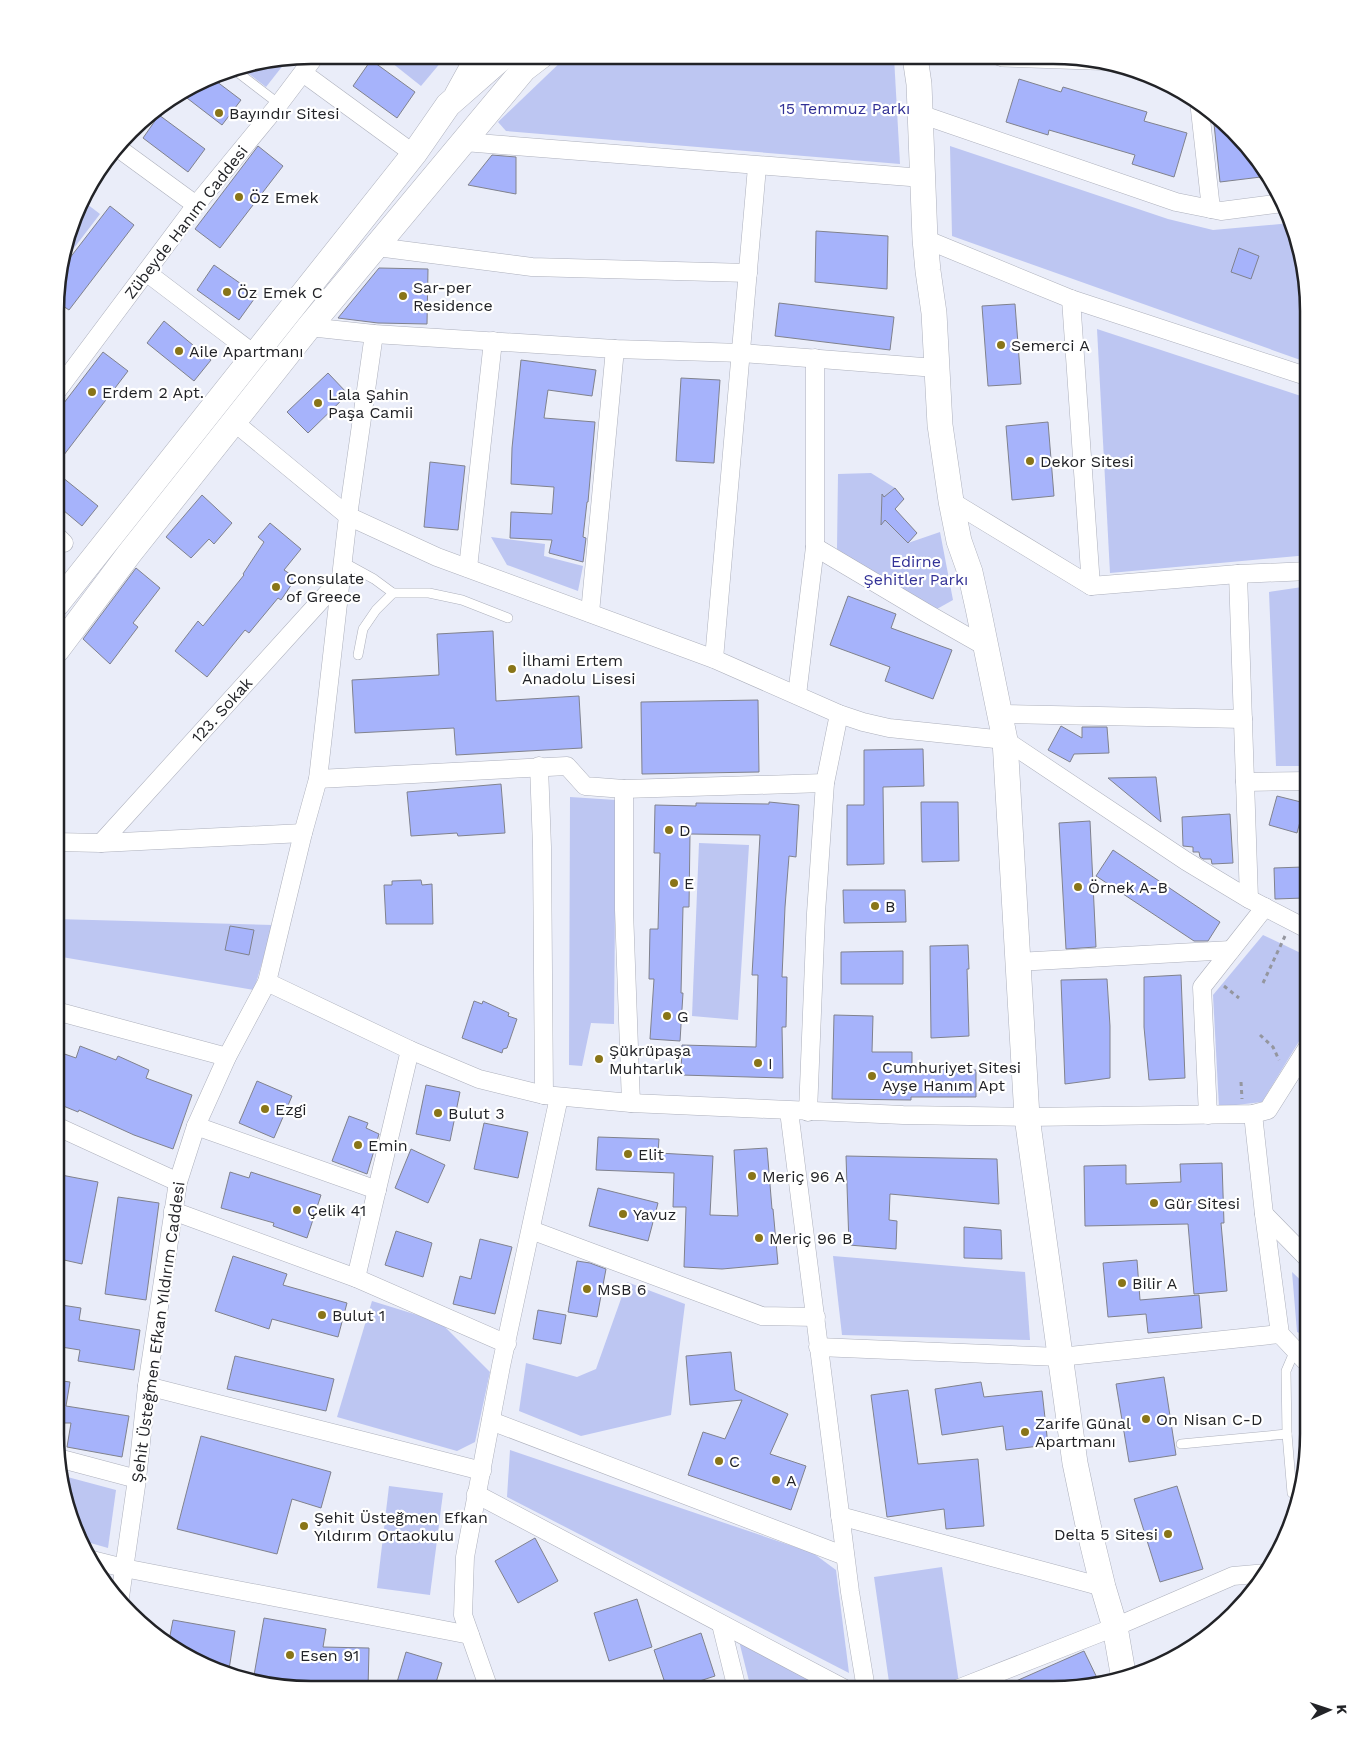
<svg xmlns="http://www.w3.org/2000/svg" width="1364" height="1745" viewBox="0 0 1364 1745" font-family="'Work Sans',sans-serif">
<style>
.green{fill:#bdc6f2}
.building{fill:#a6b3fb;stroke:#80828d}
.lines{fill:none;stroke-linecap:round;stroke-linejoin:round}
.service-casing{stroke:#adb0bc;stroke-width:10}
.minor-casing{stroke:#adb0bc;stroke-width:19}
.secondary-casing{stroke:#adb0bc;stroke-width:26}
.path{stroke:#94969f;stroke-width:3;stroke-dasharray:4 4;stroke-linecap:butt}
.service{stroke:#fff;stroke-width:9}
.minor{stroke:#fff;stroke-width:18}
.secondary{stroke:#fff;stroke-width:25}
.poi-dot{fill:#897518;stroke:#fff;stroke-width:2}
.labels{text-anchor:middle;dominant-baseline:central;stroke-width:4.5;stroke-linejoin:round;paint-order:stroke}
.park-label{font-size:16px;fill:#323196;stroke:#fff}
.poi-label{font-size:16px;fill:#222327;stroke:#fff;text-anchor:start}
.street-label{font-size:16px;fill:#222327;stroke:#fff}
.rim{fill:none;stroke:#222327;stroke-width:2.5}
</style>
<rect width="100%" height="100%" fill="#eaedf9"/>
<g class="green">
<polygon points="382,55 447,55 421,86"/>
<polygon points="567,56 894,57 900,164 506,131 498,122"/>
<polygon points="288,59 266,87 240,67"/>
<polygon points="950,146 1168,219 1213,230 1291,223 1300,245 1309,311 1309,363 952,236"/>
<polygon points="83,201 100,214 61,265 83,202"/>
<polygon points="1097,329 1304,397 1309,436 1309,555 1110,573"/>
<polygon points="871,473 895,488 882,499 881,516 908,543 940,532 953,600 928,614 837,549 838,474"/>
<polygon points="491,537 545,544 544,556 583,566 578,591 507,565"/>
<polygon points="1309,586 1309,766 1276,766 1269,592"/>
<polygon points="570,797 616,800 614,1024 591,1023 582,1066 569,1065"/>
<polygon points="699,843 749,845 738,1020 692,1016"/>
<polygon points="56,919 273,925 254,990 56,956"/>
<polygon points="1263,935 1309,957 1309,1025 1262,1102 1219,1107 1213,995"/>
<polygon points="833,1256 1025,1272 1030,1340 842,1335"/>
<polygon points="1292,1272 1309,1288 1309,1337 1297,1332"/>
<polygon points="627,1282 685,1304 671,1415 581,1436 519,1411 526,1363 577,1377 596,1369"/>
<polygon points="372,1301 440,1322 490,1372 475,1442 457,1451 337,1417"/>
<polygon points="510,1450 813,1553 836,1570 849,1673 507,1497"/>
<polygon points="60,1475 116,1490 108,1548 80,1540 64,1500"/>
<polygon points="389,1486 443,1493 430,1595 377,1588"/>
<polygon points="942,1567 959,1683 916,1689 890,1689 874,1577"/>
<polygon points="739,1641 831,1689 751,1689"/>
</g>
<g class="building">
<polygon points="371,60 415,92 397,118 353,86"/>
<polygon points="212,78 241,100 222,125 183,95"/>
<polygon points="1019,79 1061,92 1063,87 1147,112 1144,121 1187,133 1174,177 1132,164 1135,155 1049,130 1048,135 1006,122"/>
<polygon points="1213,114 1245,142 1269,176 1220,182"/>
<polygon points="159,115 205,149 188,172 143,138"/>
<polygon points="258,146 283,166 220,248 195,229"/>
<polygon points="492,155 516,157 516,194 468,185"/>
<polygon points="110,206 134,225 69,310 57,302 57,277 59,272"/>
<polygon points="816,231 888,236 887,289 815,282"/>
<polygon points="1239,248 1259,256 1251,279 1231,272"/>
<polygon points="214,265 257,295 239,320 197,290"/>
<polygon points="379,268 428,269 427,324 378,323 338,318"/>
<polygon points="779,303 894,317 890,350 775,336"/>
<polygon points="1015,304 1021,384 988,386 982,306"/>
<polygon points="164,321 211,360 194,381 147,343"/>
<polygon points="103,352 128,371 57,464 57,412"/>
<polygon points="521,360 596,370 592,396 548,390 544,418 595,422 588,502 587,502 583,537 586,538 583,562 549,553 552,540 510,538 511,512 552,514 554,487 511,484 512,448"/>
<polygon points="328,373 348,394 308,433 287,412"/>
<polygon points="681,378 720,380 714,463 676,461"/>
<polygon points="1048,422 1054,496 1012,500 1006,426"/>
<polygon points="430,462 465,466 458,530 424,527"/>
<polygon points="57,473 98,506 82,526 57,505"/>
<polygon points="895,488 904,499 895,509 917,533 908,543 885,520 881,525 882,494 884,497"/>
<polygon points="202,495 232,523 214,544 209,539 191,558 166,537"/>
<polygon points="270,523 301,549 284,570 296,578 281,600 278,598 249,633 245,630 207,677 175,651 198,621 203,626 244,575 243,574 264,542 258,537"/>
<polygon points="136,568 160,588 133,623 138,627 110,664 83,639"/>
<polygon points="848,596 896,614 891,628 952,650 933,699 885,681 890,667 830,645"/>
<polygon points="493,631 496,701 579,696 582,748 456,755 454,728 355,733 352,680 439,675 437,634"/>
<polygon points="758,700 759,772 642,774 641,702"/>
<polygon points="1061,726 1082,738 1082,727 1107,727 1109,753 1074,754 1070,762 1048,750"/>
<polygon points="923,749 924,786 883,787 884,864 847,865 847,805 864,805 864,750"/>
<polygon points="1156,777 1161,822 1108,778"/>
<polygon points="501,784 505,833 458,836 457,833 411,836 407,792"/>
<polygon points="1277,796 1305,803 1297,833 1269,825"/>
<polygon points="769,802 799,805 796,857 789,856 785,907 782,977 787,977 786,1027 782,1027 783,1078 681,1075 682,1045 756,1047 758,975 752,975 760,835 690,834 689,907 683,907 681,993 683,993 680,1041 650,1039 654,979 649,979 650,929 658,929 660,853 654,853 655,805 696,806 696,803 769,804"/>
<polygon points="921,802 958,802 959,861 922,862"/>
<polygon points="1230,814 1233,863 1212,864 1211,859 1203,859 1200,857 1199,852 1193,852 1193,847 1183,846 1182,817"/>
<polygon points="1090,821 1096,947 1066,949 1059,823"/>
<polygon points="1113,850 1220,922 1208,941 1194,941 1096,876"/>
<polygon points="1303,867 1304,898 1275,899 1274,868"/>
<polygon points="421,880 422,885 432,884 433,924 386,924 384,885 392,885 392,881"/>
<polygon points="843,890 905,890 906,922 844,923"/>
<polygon points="230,926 254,930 249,955 225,950"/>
<polygon points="968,945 969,969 967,969 969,1036 931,1038 930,946"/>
<polygon points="903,951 903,984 841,984 841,952"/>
<polygon points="1181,975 1185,1078 1149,1080 1144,1027 1144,977"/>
<polygon points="1107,979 1110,1026 1110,1078 1065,1084 1061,980"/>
<polygon points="474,1001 482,1004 483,1001 509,1013 508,1016 517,1019 507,1048 503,1049 502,1053 462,1038"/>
<polygon points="834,1015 873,1016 872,1052 912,1052 912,1069 976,1070 976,1097 911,1097 911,1100 832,1099"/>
<polygon points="80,1046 116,1060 118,1056 149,1070 146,1078 192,1095 173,1149 134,1135 79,1110 78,1112 56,1103 56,1051 76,1058"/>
<polygon points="257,1081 292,1096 274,1138 239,1123"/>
<polygon points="426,1085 460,1092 450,1141 416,1134"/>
<polygon points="349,1116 368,1123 366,1128 379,1134 367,1174 332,1161"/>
<polygon points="484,1123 528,1132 518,1178 474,1169"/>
<polygon points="598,1137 659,1139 658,1153 713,1156 710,1215 738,1216 734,1150 767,1148 772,1209 773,1209 778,1264 722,1269 684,1267 686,1207 673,1207 674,1173 596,1170"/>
<polygon points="411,1149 445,1165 428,1203 395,1188"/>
<polygon points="846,1156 997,1159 999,1204 890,1194 889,1220 897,1221 896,1249 849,1245"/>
<polygon points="1222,1163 1224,1223 1221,1223 1227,1291 1194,1294 1188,1224 1085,1226 1084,1166 1126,1165 1126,1184 1181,1182 1180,1164"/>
<polygon points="230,1172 249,1178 251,1172 321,1195 307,1238 273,1226 274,1223 221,1208"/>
<polygon points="56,1174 98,1182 82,1264 55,1258"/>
<polygon points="598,1188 658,1203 648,1241 589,1226"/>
<polygon points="118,1197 159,1203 146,1300 105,1294"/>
<polygon points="964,1227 1001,1230 1002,1259 964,1258"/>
<polygon points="396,1231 432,1243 423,1277 385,1265"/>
<polygon points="480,1239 512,1247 495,1314 453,1304 460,1276 471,1279"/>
<polygon points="233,1256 287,1274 283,1285 347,1303 338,1337 272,1319 269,1329 215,1311"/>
<polygon points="1137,1260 1140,1300 1199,1295 1202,1328 1148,1333 1146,1314 1108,1317 1103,1263"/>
<polygon points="577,1261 590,1263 606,1269 597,1317 568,1312"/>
<polygon points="55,1304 81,1308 79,1320 140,1330 134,1370 78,1361 80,1350 55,1346"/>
<polygon points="538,1310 566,1315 561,1344 533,1339"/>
<polygon points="731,1352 735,1390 788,1414 770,1454 806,1466 791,1510 688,1475 703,1432 725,1439 742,1400 690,1405 686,1356"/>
<polygon points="235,1356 334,1379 326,1411 227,1389"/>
<polygon points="1164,1377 1176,1455 1129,1462 1116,1384"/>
<polygon points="55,1380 70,1382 66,1406 129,1416 122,1457 67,1447 71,1423 55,1423"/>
<polygon points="981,1382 984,1397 1042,1391 1048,1445 1006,1450 1003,1426 942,1435 935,1389"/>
<polygon points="908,1390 918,1464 978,1459 984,1526 946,1529 944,1509 887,1517 871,1395"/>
<polygon points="201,1436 331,1472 321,1508 292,1499 277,1554 177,1529"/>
<polygon points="1177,1486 1203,1569 1160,1582 1134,1499"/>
<polygon points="535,1538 558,1581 518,1603 495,1561"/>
<polygon points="637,1599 652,1647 609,1661 594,1613"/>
<polygon points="264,1618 326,1629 323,1647 369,1648 368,1689 294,1689 253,1681"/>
<polygon points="173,1620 235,1631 228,1676 168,1646"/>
<polygon points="701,1633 715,1676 675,1689 667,1689 654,1650"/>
<polygon points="1084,1651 1100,1684 1069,1689 998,1689"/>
<polygon points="406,1652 442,1663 434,1689 395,1689"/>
</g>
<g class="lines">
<g class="service-casing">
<g id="service">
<polyline points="988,57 1002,62 1120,66"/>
<polyline points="232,68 279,104"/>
<polyline points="343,562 374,579 393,593 429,593 462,600 508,618"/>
<polyline points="358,655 363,629 376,610 393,593"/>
<polyline points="1181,1444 1287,1434"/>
<polyline points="1292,1493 1287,1434 1286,1371 1295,1350"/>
</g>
</g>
<g class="minor-casing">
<g id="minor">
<polyline points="303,73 414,154"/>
<polyline points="454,93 475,55"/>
<polyline points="1199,101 1211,209"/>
<polyline points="920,114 1176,202 1221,211 1283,203"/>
<polyline points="464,142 923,178"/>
<polyline points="118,148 196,205"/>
<polyline points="925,239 1071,299 1309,377"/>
<polyline points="377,247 532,267 748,273"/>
<polyline points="146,272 254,354"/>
<polyline points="1071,299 1091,586"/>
<polyline points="309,327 374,334 615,349 742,353 936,368"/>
<polyline points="57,391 196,205 279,104 316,55"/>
<polyline points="234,422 348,516 437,557 714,659 839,714 863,722 889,728 1005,740 1186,861 1249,899 1309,930"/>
<polyline points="951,501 1091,586 1238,574 1309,571"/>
<polyline points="57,536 64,543"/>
<polyline points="815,547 928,614 986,647"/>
<polyline points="468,568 493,341"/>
<polyline points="1238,574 1249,899"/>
<polyline points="590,613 615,349"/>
<polyline points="714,659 757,167"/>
<polyline points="797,695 815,547 815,358"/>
<polyline points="1000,714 1243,719"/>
<polyline points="539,766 542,847 544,1095"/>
<polyline points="318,779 567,766 585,786 624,789 825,783"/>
<polyline points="1245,782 1309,781"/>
<polyline points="624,789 624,910 631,1103"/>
<polyline points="56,842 101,843 303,833"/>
<polyline points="101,843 342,577"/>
<polyline points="1017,962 1231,950"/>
<polyline points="267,982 410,1050 479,1079 544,1095 631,1103 903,1115 1027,1117 1253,1114 1268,1110 1309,1045"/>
<polyline points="56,1011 227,1057"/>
<polyline points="789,1111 850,1592 866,1689"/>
<polyline points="808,1112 816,913 825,783 839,714"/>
<polyline points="1253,1114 1264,1214 1280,1334 1309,1365"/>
<polyline points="1208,1115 1202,987 1265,907"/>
<polyline points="56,1126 178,1182"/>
<polyline points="196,1126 377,1190"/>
<polyline points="173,1211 356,1278 507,1344"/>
<polyline points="1264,1214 1309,1260"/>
<polyline points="531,1230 762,1316 816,1317"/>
<polyline points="356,1278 410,1050"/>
<polyline points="818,1347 1060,1357 1280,1334"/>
<polyline points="147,1386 482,1471"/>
<polyline points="491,1421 845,1556"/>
<polyline points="58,1458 137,1479"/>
<polyline points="476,1494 845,1689"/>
<polyline points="840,1516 1103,1587"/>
<polyline points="88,1559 124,1568 470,1635"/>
<polyline points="119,1604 137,1479 147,1386 178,1182 196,1126 227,1057 267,982 303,833 318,779 348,516 374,334"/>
<polyline points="721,1624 737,1689"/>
<polyline points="489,1689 463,1615 465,1557 501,1366 559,1097"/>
<polyline points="957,1689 1115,1627 1233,1576 1267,1573"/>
</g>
</g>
<g class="secondary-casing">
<g id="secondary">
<polyline points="915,57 919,84 925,239 928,271 934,313 940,425 951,501 959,541 970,572 978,608 1005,740 1027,1117 1075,1463 1088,1525 1103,1587 1115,1627 1124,1679"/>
<polyline points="57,604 414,154 448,105 504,56"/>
<polyline points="57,650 129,554 309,327 524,69 541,56"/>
</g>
</g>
<g class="path">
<polyline points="1263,983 1285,936"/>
<polyline points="1224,986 1239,998"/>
<polyline points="1260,1035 1273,1047 1279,1060"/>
<polyline points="1241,1082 1242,1099"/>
</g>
<use href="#service" class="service"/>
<use href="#minor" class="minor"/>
<use href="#secondary" class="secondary"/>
</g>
<g class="poi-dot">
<circle cx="219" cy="113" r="5"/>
<circle cx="239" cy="197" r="5"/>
<circle cx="227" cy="292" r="5"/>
<circle cx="403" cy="296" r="5"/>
<circle cx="1001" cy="345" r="5"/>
<circle cx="179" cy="351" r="5"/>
<circle cx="92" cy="392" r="5"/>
<circle cx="318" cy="403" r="5"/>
<circle cx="1030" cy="461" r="5"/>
<circle cx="276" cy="587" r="5"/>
<circle cx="512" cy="669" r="5"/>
<circle cx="669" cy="830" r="5"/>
<circle cx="674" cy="883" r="5"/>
<circle cx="1078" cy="887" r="5"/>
<circle cx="875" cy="906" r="5"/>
<circle cx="667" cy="1016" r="5"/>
<circle cx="599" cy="1059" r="5"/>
<circle cx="758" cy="1063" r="5"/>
<circle cx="872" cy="1076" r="5"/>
<circle cx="265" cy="1109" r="5"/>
<circle cx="438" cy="1113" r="5"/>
<circle cx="358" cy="1145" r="5"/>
<circle cx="628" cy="1154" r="5"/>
<circle cx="752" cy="1176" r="5"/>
<circle cx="1154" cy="1203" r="5"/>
<circle cx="297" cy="1210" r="5"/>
<circle cx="623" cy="1214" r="5"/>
<circle cx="759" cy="1238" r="5"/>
<circle cx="1122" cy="1283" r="5"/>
<circle cx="587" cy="1289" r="5"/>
<circle cx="322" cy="1315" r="5"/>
<circle cx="1146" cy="1419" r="5"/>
<circle cx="1025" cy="1432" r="5"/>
<circle cx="719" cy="1461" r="5"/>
<circle cx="776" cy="1480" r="5"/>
<circle cx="304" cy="1526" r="5"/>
<circle cx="1168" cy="1534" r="5"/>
<circle cx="290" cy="1655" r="5"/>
</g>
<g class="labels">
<g class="park-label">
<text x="845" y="108">15 Temmuz Parkı</text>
<text x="916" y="561">Edirne<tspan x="916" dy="18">Şehitler Parkı</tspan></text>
</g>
<g class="poi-label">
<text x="229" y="113">Bayındır Sitesi</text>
<text x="249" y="197">Öz Emek</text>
<text x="413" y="287">Sar-per<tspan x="413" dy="18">Residence</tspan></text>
<text x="237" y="292">Öz Emek C</text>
<text x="1011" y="345">Semerci A</text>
<text x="189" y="351">Aile Apartmanı</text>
<text x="102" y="392">Erdem 2 Apt.</text>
<text x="328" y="394">Lala Şahin<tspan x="328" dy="18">Paşa Camii</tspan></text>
<text x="1040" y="461">Dekor Sitesi</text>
<text x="286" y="578">Consulate<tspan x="286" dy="18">of Greece</tspan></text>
<text x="522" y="660">İlhami Ertem<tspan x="522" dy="18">Anadolu Lisesi</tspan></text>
<text x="679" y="830">D</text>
<text x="684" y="883">E</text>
<text x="1088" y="887">Örnek A-B</text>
<text x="885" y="906">B</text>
<text x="677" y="1016">G</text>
<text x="609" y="1050">Şükrüpaşa<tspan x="609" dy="18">Muhtarlık</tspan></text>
<text x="768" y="1063">I</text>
<text x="882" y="1067">Cumhuriyet Sitesi<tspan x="882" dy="18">Ayşe Hanım Apt</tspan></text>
<text x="275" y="1109">Ezgi</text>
<text x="448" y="1113">Bulut 3</text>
<text x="368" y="1145">Emin</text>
<text x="638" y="1154">Elit</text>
<text x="762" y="1176">Meriç 96 A</text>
<text x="1164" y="1203">Gür Sitesi</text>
<text x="307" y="1210">Çelik 41</text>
<text x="633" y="1214">Yavuz</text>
<text x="769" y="1238">Meriç 96 B</text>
<text x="1132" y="1283">Bilir A</text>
<text x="597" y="1289">MSB 6</text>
<text x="332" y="1315">Bulut 1</text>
<text x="1156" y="1419">On Nisan C-D</text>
<text x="1035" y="1423">Zarife Günal<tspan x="1035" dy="18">Apartmanı</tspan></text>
<text x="729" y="1461">C</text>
<text x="786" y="1480">A</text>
<text x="314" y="1517">Şehit Üsteğmen Efkan<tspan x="314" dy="18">Yıldırım Ortaokulu</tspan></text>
<text x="1158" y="1534" text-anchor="end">Delta 5 Sitesi</text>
<text x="300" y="1655">Esen 91</text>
</g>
<g class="street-label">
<text transform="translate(186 222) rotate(-52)">Zübeyde Hanım Caddesi</text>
<text transform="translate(222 710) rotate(-48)">123. Sokak</text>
<text transform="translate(158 1332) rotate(-82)">Şehit Üsteğmen Efkan Yıldırım Caddesi</text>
</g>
</g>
<path d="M0 0H1364V1745H0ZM311 64H1053A247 247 0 0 1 1300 311V1434A247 247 0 0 1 1053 1681H311A247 247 0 0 1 64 1434V311A247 247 0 0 1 311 64Z" fill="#fff" fill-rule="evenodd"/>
<path class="rim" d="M311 64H1053A247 247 0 0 1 1300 311V1434A247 247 0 0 1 1053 1681H311A247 247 0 0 1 64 1434V311A247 247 0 0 1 311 64Z"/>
<g transform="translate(1329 1710) rotate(87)" stroke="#ffffff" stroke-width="4" paint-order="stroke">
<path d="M0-4L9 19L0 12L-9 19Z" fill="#222327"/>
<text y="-8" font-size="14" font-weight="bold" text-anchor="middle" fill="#222327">K</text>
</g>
</svg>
